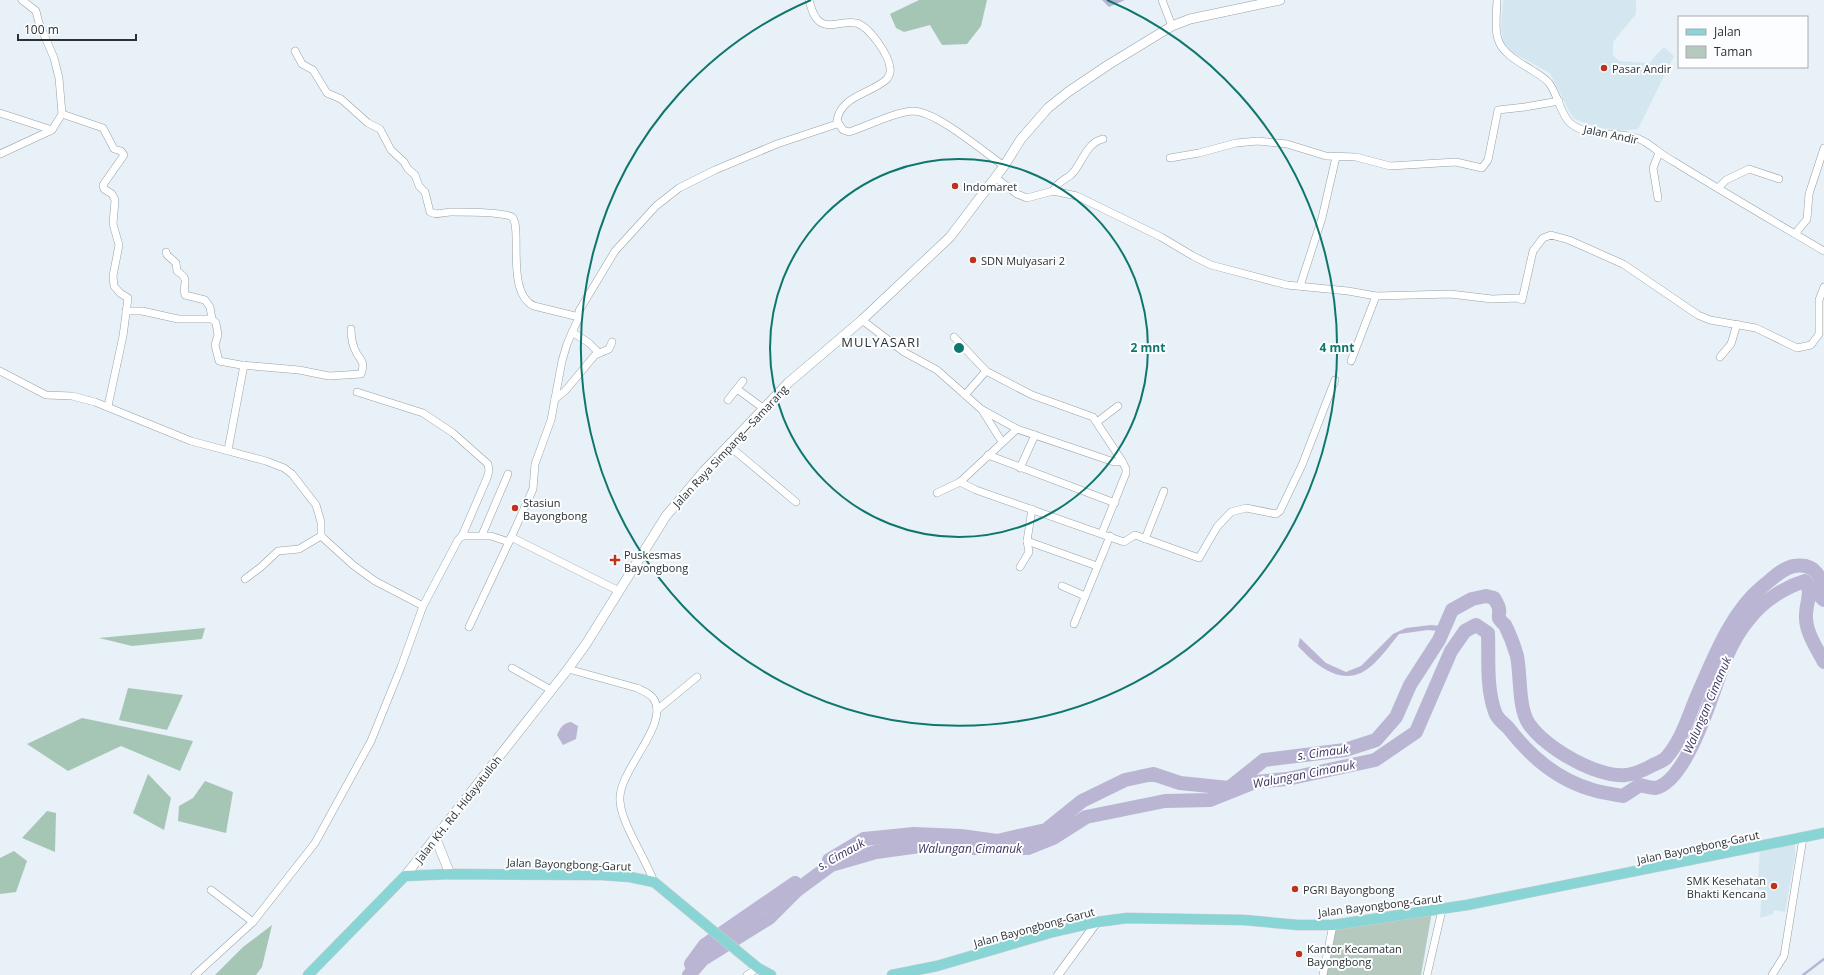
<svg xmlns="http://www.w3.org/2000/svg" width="1824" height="975" viewBox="0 0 1824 975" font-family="'Open Sans',sans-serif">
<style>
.built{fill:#d4e7f0}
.green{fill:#b6c9be}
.forest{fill:#a6c6b5}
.water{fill:#bab5d3}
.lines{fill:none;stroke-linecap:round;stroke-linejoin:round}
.stream{stroke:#bab5d3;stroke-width:2.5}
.river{stroke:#bab5d3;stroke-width:14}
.minor-casing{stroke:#97a1a6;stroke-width:8}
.tertiary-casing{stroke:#97a1a6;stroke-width:9}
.secondary-casing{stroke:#97a1a6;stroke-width:10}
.primary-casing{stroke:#cdcece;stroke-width:11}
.minor{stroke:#fff;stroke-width:7}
.tertiary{stroke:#fff;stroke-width:8}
.secondary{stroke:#fff;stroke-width:9}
.primary{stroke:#89d4d4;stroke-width:10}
.ring{fill:none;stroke:#0f766e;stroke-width:2}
.poi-dot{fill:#bf331e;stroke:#fbfdfe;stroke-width:1.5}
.labels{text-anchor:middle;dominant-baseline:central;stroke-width:4;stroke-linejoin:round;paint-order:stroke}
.poi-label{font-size:11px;fill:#2d3133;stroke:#fbfdfe;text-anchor:start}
.street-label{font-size:11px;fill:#2d3133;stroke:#fbfdfe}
.water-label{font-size:12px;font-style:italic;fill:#403660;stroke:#fbfdfe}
.quarter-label{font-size:13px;letter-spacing:1px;fill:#2d3133;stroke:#fbfdfe}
.centre{fill:#0f766e;stroke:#fbfdfe;stroke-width:2}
.ring-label{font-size:12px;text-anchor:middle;font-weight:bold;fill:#0f766e;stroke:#fbfdfe;stroke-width:4;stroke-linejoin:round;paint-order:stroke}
</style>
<rect width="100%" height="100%" fill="#e7f1f7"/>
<g class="built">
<polygon points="1503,0 1636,0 1636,14 1613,42 1613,55 1619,61 1650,63 1657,54 1664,47 1674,56 1638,129 1618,131 1596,127 1575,119 1570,113 1550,73 1513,53 1503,42 1501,26"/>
<polygon points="1795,842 1795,856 1785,912 1774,910 1773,914 1760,918 1762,892 1757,893 1760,849"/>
</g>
<polygon class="green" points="1432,911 1421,975 1325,975 1332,924"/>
<g class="forest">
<polygon points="919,0 987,0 981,26 967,44 942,45 930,25 904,32 896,28 890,14"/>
<polygon points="205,628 202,639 132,646 99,638"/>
<polygon points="128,688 183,695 167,730 119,720"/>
<polygon points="82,718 193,741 180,771 121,746 68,771 27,744"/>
<polygon points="148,774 171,798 164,830 133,813"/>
<polygon points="205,781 233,792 226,833 178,821 179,806 193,798"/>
<polygon points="47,811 56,813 55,852 22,838"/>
<polygon points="14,851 27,861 16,892 0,894 0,858"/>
<polygon points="272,925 262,967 256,975 215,975 243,947"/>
</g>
<g class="water">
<polygon points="1102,0 1125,0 1109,7"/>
<path d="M 1431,625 L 1442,626 L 1439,640 L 1438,631 L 1428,630 L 1399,634 C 1390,645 1381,658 1370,667 C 1344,689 1316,666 1298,646 L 1300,638 L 1326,663 L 1346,672 L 1361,666 L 1393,634 L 1406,628 Z"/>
<path d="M 571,722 L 578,726 L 576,739 L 563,745 L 557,735 C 560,728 563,723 571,722 Z"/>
</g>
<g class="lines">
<polyline class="stream" points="1803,975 1824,959"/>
<g class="river">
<path d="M 829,860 L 864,839 L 914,834 L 961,836 L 997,841 L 1046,830 L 1082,801 L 1125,780 L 1153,774 L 1180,783 L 1229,788 L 1264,760 L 1345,750 L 1376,740 L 1396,717 L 1410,685 L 1439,640 L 1452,610 L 1472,599 L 1486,596 L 1494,598 C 1496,602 1499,606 1499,609 C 1500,612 1498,616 1499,618 C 1500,621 1503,623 1505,625 C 1510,635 1514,645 1517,656 C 1521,676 1518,708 1529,724 C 1542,743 1572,761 1593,769 C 1618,778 1630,778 1653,765 C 1657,763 1663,761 1666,758 C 1682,740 1688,717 1697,696 C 1713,660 1731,612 1762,587 C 1771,580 1782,568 1794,566 C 1815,563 1824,577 1820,596 L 1824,600"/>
<polyline points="691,964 705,945 795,883"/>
<path d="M 689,975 L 703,959 L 769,918 L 797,890 L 831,865 L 876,852 L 920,846 L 964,848 L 1028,848 L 1053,838 L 1086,817 L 1165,801 L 1210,800 L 1255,782 L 1287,779 L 1375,760 L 1416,732 L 1451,651 L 1465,631 L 1476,625 L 1488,633 C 1489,659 1486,687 1495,712 C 1498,721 1505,723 1510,730 C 1531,757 1557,779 1590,789 C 1601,793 1613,794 1623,796 L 1640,785 C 1644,786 1651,788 1655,788 C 1688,782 1714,688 1725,660 C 1731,646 1740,629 1750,618 C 1763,601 1785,587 1805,581 C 1813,591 1806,603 1806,615 C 1805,631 1816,647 1824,662"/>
</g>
<g class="minor-casing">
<g id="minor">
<path d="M 809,0 C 811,7 813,17 820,22 C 830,29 845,20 856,23 C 869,26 889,55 890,68 C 891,72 889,76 887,79 C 871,94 840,96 837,121 L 843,130 L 849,132 C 868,126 894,112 913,111 C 936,111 984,152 1004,166"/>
<polyline points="1162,0 1172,26"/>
<path d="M 1497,0 C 1495,41 1493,47 1530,69 C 1536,73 1544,77 1549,83 C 1558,95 1560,113 1570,123 C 1592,141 1623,128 1645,142 C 1655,148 1663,156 1673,161 C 1723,192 1773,221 1824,251"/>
<path d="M 295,51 L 302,64 L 313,70 L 327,93 L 341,99 L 368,123 L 380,129 L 391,150 L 404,162 L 408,169 L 415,175 L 419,186 L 425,192 L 430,212 C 436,216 444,212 451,212 C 461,212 504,212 512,217 C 523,226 505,293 534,306 L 579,317"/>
<polyline points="0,113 52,130 62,114 59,78 54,58 39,23 36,11 22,0"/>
<polyline points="62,114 103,128 114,149 121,151 124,155 103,185 104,189 112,194 115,200 113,224 119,245 113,276 114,286 120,293 128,298 123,336 108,406"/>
<polyline points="0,154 52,130"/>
<polyline points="1170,158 1199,153 1236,143 1258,141 1287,144 1326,156 1356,157 1390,166 1456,162 1482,168 1488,160 1498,110 1525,107 1559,101"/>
<polyline points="996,178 1017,194 1027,198 1053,191 1077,196 1161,237 1193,256 1211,265 1287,285 1348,291 1376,296 1450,294 1492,299 1518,298 1522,300 1533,251 1543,238 1551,235 1569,240 1623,264 1698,315 1710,320 1756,328 1797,348 1811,345 1819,334 1819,300 1824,287"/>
<polyline points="1718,188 1726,180 1749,169 1779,179"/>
<path d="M 1053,191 C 1057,182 1065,180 1072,174 C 1082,163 1087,142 1103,139"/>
<polyline points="1658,198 1653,168 1659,153"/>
<polyline points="1795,234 1807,219 1809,194 1824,148"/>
<path d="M 166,252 L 167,255 L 176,263 L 177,271 C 191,280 182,283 185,295 L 205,300 L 210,307 L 212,319 L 216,323 L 218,335 L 215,345 L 219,361 L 241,365 L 299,370 L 329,376 L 361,374 C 365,364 362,361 357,354 C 353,347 351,337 351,329"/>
<polyline points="1300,286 1322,218 1336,157"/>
<polyline points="126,311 142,311 178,319 212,319"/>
<polyline points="862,320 904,352 937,370 981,409 1017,429 1114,462 1122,461 1093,417 1032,395 986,371 954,337"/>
<polyline points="572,332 589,343 599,353"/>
<polyline points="1720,357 1731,344 1737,324"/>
<polyline points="1351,361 1376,296"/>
<polyline points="0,371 46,395 72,396 95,402 191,441 266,461 284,468 292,474 316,505 321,522 321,536 299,549 278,551 261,567 245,579"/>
<polyline points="737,389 763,408"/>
<polyline points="357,392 423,413 453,433 488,464 489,471 487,478 462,536"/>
<polyline points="965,395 986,371"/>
<polyline points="555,399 565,391 595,355 609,349 612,342"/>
<polyline points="728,400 743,381"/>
<polyline points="982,410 1002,442"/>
<polyline points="1097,422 1118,406"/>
<polyline points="728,445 796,502"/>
<polyline points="228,450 244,365"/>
<polyline points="988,455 1115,503"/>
<polyline points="1020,468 1035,435"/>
<polyline points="960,482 976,490 1124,542 1135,535 1199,558 1217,527 1231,512 1246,508 1276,514 1280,511 1302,465 1335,380"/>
<polyline points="937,493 960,482 1017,429"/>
<polyline points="1102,533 1126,473 1126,469 1122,461"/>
<polyline points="482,535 508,474"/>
<polyline points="321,536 353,565 375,581 423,606"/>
<polyline points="511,537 619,591"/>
<polyline points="1145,539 1164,491"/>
<polyline points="1027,541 1097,566"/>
<polyline points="1020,567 1029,552 1027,541 1032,509"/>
<polyline points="1062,586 1085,596"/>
<polyline points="1074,624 1110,536"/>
<polyline points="469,627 509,542"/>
<polyline points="512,668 551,690"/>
<path d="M 568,669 L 637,688 C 643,691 649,693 653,698 C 672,723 617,771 620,801 C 621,823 646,859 654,882"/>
<polyline points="657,710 697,677"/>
<polyline points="211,890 253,922"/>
<polyline points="195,975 253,922 315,843 371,741 401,667 423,606 458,540 462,536 491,536 509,542 533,489 535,464 551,420 562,361 567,344 579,317 579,311 615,251 656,206 679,188 715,170 777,144 837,124"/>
<polyline points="747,975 758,968"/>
<polyline points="1323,975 1333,925"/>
<polyline points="1427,975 1442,910"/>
<polyline points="1772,975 1784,956 1803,838"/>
</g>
</g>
<g class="tertiary-casing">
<polyline id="tertiary" points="1058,975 1097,922"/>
</g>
<g class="secondary-casing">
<g id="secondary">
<polyline points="436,839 450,874"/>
<polyline points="405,876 568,669 586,644 666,516 704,471 788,383 862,320 950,237 1004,166 1021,139 1048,108 1068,92 1108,65 1172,26 1190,19 1280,0"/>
</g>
</g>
<g class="primary-casing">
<g id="primary">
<polyline points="308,975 405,876 450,874 602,875 630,877 654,882 758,968 771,975"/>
<polyline points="892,975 937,966 1053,932 1097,922 1127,918 1244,920 1298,925 1333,925 1467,905 1824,833"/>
</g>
</g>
<use href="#minor" class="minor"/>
<use href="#tertiary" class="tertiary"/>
<use href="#secondary" class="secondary"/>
<use href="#primary" class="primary"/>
</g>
<g class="ring">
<circle cx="959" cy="348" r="189"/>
<path d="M1107 0A378 378 0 1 1 811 0"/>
</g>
<g class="poi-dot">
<circle cx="1604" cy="68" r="4"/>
<circle cx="955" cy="186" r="4"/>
<circle cx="973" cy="260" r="4"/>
<circle cx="515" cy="508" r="4"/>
<path d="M613 554h4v4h4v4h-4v4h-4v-4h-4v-4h4z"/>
<circle cx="1774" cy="886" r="4"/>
<circle cx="1295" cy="889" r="4"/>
<circle cx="1299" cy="954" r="4"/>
</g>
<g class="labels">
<g class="poi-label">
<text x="1612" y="68">Pasar Andir</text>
<text x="963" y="186">Indomaret</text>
<text x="981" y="260">SDN Mulyasari 2</text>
<text x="523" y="502">Stasiun<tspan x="523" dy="13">Bayongbong</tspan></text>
<text x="624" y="554">Puskesmas<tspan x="624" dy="13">Bayongbong</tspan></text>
<text x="1766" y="880" text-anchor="end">SMK Kesehatan<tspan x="1766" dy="13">Bhakti Kencana</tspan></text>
<text x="1303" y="889">PGRI Bayongbong</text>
<text x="1307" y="948">Kantor Kecamatan<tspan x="1307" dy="13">Bayongbong</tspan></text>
</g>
<g class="street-label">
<text transform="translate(1611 134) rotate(12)">Jalan Andir</text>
<text transform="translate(730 446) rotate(-47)">Jalan Raya Simpang—Samarang</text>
<text transform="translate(458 809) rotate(-52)">Jalan KH. Rd. Hidayatulloh</text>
<text transform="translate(1698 847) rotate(-12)">Jalan Bayongbong-Garut</text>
<text transform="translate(569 864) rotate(2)">Jalan Bayongbong-Garut</text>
<text transform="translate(1380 905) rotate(-7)">Jalan Bayongbong-Garut</text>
<text transform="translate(1034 927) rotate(-15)">Jalan Bayongbong-Garut</text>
</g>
<g class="water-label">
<text transform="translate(1707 705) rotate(-67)">Walungan Cimanuk</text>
<text transform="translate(1323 752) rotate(-8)">s. Cimauk</text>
<text transform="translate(1304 774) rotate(-11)">Walungan Cimanuk</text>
<text x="970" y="848">Walungan Cimanuk</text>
<text transform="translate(841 854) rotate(-29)">s. Cimauk</text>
</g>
<g class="quarter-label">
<text x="881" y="342">MULYASARI</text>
</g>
</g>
<circle cx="959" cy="348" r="6" class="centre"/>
<g class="ring-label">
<text x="1148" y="352">2 mnt</text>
<text x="1337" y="352">4 mnt</text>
</g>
<rect x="1678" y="16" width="130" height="52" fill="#fbfdfe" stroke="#a9abad"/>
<rect x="1686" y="29" width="20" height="6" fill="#89d4d4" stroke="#a9abad"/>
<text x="1714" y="36" font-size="12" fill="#2d3133">Jalan</text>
<rect x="1686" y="46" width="20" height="12" fill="#b6c9be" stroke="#a9abad"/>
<text x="1714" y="56" font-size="12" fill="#2d3133">Taman</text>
<path d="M18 34v6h118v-6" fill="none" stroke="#2d3133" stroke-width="2"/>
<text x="24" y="34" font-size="12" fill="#2d3133" stroke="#fbfdfe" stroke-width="3" paint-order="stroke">100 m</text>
</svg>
